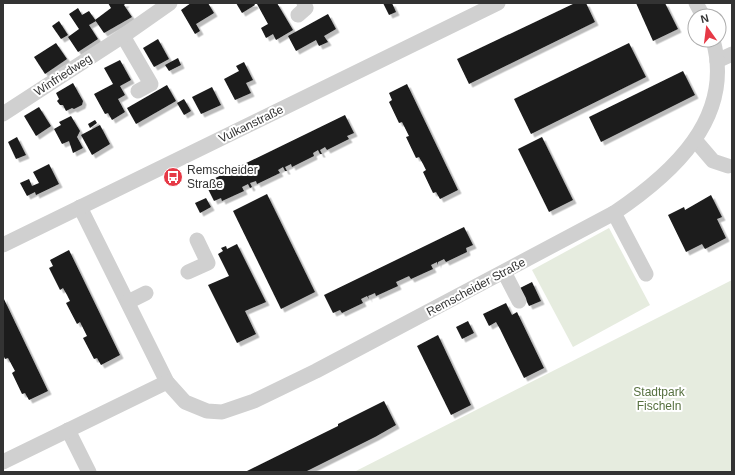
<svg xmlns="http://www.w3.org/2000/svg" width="735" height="475" viewBox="0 0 735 475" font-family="Arial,sans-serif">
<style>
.green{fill:#e6ecdf}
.building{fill:#1a1a1a;filter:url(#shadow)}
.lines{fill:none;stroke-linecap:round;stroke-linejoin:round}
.minor{stroke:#d0d0d0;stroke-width:15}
.labels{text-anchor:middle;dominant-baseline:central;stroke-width:4;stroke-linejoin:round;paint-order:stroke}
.street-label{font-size:12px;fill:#333;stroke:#fff}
.poi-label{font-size:12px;fill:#333;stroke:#fff;text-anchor:start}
.park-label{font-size:12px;fill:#56703f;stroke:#fff}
</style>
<defs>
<filter id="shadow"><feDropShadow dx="3.5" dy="3.5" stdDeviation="0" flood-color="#0004"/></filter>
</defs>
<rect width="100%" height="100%" fill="#fff"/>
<g class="green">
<polygon points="609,228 650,305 573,347 532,270"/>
<polygon points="732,280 732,472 354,472"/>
</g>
<g class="building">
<polygon points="108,3 126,3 124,5 132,17 104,33 95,20 111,8"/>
<polygon points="191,3 208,3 214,13 196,24 200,31 195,34 181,10"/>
<polygon points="236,3 254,3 255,5 242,13"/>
<polygon points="259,3 277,3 293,30 276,40 273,34 266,38 261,28 268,24 257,4"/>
<polygon points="383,3 392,3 396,12 389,15"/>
<polygon points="575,3 586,3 595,22 469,84 457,59"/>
<polygon points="636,3 665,3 678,29 653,41"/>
<polygon points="78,8 82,15 89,11 96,21 89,25 98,39 78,52 68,37 79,29 69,14"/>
<polygon points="328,14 336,29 324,36 328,42 319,46 316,40 296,51 288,36"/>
<polygon points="59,21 68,35 61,39 52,26"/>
<polygon points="158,39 169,59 154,67 143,48"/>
<polygon points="56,43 67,59 45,74 34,57"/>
<polygon points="629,43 646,77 531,134 514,99"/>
<polygon points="178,58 181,65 169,71 165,65"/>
<polygon points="120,60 131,80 120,86 125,95 118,99 125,112 112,120 108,113 105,114 94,94 113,84 104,68"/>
<polygon points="244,62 253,80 246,83 251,93 235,100 224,79 239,71 236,66"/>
<polygon points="683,71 695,95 601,142 589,117"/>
<polygon points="73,83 83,101 82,105 74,109 72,108 66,111 63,105 60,105 57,101 59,99 56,93"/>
<polygon points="407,84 458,190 440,199 436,192 433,193 423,172 426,170 423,164 419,157 416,158 406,137 409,136 402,122 399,123 389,102 392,100 389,93"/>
<polygon points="167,85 176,101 136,124 127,108"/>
<polygon points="212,87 221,105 201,114 192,97"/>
<polygon points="184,99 191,111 184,115 177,103"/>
<polygon points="39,107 51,126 36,136 24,116"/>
<polygon points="345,115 354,133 347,136 349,139 327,150 325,147 320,150 322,154 320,154 318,150 313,153 314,156 292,167 291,164 285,167 287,171 285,171 283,167 278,170 280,173 257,184 256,181 250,183 252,187 250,188 248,184 242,187 244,191 222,201 221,198 214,201 205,183"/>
<polygon points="71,116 80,131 77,137 83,148 73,153 69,141 62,144 54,129 61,125 59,122"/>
<polygon points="95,120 97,123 90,128 88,124"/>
<polygon points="100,125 110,144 92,155 81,135"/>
<polygon points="17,137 26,155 16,159 8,142"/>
<polygon points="542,137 573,200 549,212 518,149"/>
<polygon points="49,164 59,184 36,195 35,192 27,196 20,183 29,179 32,186 39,183 33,172"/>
<polygon points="267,194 315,292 281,309 233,211"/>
<polygon points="711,195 722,217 717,219 726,238 705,249 702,244 686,252 668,215 684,207 685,210"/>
<polygon points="206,198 211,207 200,213 195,203"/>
<polygon points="464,227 473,245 466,248 467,252 446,262 444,259 438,262 438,265 437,262 431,265 433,269 411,279 409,276 396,282 398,286 376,296 375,293 368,296 369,299 367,296 361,299 363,303 342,313 340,310 333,313 324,295"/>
<polygon points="237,244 266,302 245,311 256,334 237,343 208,285 229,276 218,254 223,251 221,248 226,246 227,249"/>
<polygon points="69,250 120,355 101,365 97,358 94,359 83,338 87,336 80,322 77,324 66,303 70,301 67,295 63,288 60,290 49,268 53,266 50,260"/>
<polygon points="532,282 541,301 529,306 520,288"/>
<polygon points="3,297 48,391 29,400 25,393 22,394 12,373 15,371 8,358 5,359 3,355"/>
<polygon points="506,303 512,315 517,312 544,368 524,378 500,329 496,322 489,326 483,314"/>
<polygon points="468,321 474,333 462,339 456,327"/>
<polygon points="438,335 471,405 451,415 417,346"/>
<polygon points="384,401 396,425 375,437 305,472 245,472 338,426 338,424"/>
</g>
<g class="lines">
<g class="minor">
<polyline points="696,3 703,16"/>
<polyline points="298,15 306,8 304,3"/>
<polyline points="123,36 151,84 138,91"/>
<polyline points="717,61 732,54"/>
<polyline points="3,114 123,36 170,3"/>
<polyline points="695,140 713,161 728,166"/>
<path d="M 80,207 L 167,382 L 185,402 L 207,411 L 222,412 L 254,401 L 316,371 L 614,213 C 672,174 735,118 713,40"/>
<polyline points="614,213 646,274"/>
<polyline points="3,245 498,3"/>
<polyline points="188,272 208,263 197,240"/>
<polyline points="504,272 519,301"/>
<polyline points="128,302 146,293"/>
<polyline points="68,430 89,472"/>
<polyline points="3,462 167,382"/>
</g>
</g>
<defs>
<g id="bus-disc" transform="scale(1)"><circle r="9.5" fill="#e63946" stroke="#fff"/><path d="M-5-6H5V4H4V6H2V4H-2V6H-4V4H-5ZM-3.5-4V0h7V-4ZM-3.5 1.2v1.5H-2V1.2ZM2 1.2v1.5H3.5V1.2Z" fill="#fff"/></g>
</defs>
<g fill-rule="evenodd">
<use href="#bus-disc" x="173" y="177"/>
</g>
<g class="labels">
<g class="street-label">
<text transform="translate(63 75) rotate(-33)">Winfriedweg</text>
<text transform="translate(251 124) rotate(-26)">Vulkanstraße</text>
<text transform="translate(476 287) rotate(-28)">Remscheider Straße</text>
</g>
<g class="poi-label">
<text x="187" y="170">Remscheider<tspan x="187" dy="14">Straße</tspan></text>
</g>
<g class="park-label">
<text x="659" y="392">Stadtpark<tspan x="659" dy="14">Fischeln</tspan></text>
</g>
</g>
<rect width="735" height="475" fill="none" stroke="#333333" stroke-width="8"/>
<g transform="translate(707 28) rotate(346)"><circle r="19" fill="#ffffff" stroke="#adadad"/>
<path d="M0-3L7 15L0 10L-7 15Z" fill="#e63946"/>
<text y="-6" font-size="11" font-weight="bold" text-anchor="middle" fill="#333333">N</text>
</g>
</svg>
